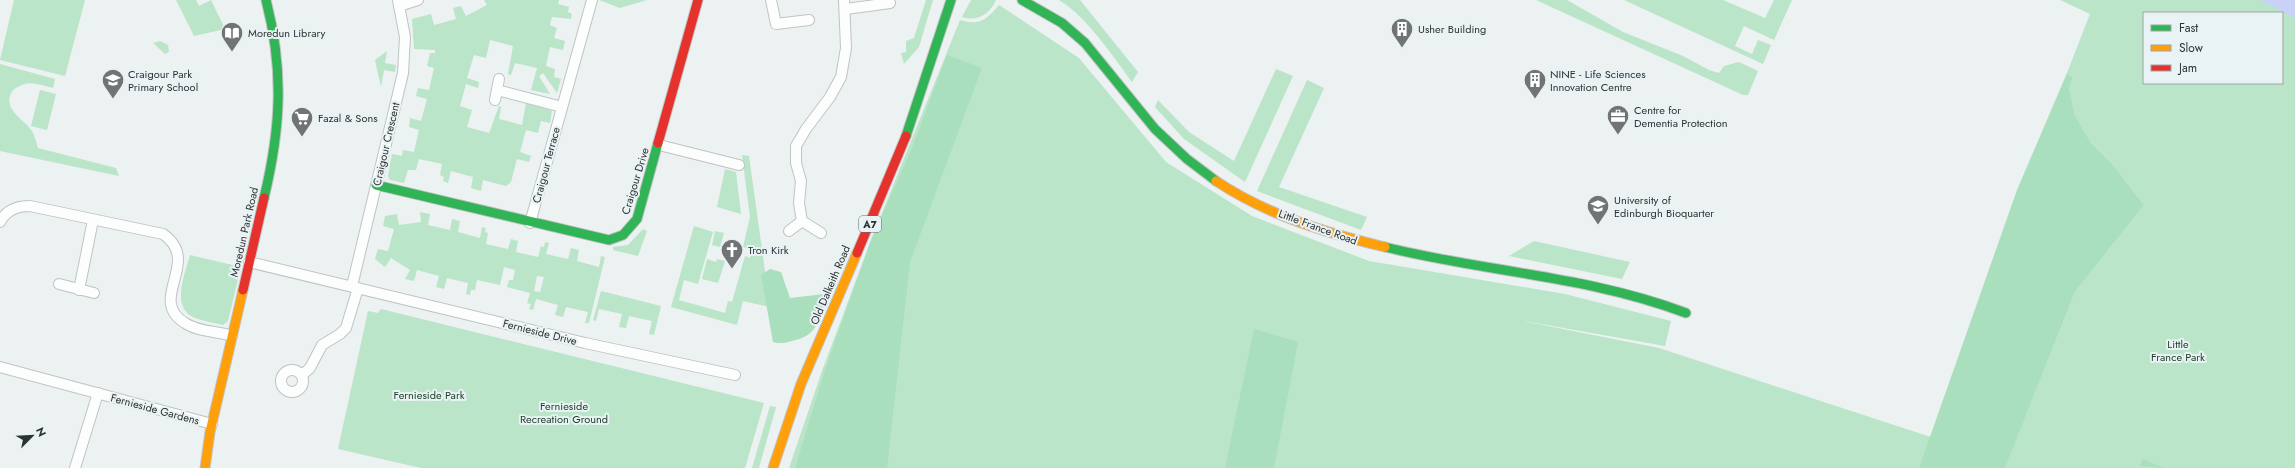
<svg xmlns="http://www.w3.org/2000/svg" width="2295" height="468" viewBox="0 0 2295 468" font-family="Jost,sans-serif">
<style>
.green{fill:#bae5c8;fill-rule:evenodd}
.forest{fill:#a9dfbc}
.water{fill:#c9d1f7}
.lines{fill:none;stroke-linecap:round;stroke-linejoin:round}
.street-casing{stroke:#c0c3c4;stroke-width:12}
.fast-casing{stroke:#c0c3c4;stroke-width:11}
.slow-casing{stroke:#c0c3c4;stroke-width:11}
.jam-casing{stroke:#c0c3c4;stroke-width:11}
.street{stroke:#fcfdfd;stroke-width:10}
.fast{stroke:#30b455;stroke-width:9}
.slow{stroke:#ff9f0a;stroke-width:9}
.jam{stroke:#e5322d;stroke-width:9}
.labels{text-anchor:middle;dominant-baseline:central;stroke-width:4;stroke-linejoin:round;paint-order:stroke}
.shield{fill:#e9f2f4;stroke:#656b6c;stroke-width:1}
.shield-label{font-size:10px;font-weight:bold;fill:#2d3132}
.poi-label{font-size:11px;fill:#2d3132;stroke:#e9f2f4;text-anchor:start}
.street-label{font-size:11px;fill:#2d3132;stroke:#e9f2f4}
.park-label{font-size:11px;fill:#1b4228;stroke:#e9f2f4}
</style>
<rect width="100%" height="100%" fill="#ecf1f1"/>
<g class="green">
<polygon points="14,0 85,0 65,76 0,60"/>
<polygon points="176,0 196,0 199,6 211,0 225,29 194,36"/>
<polygon points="484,0 559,0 558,4 569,7 568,12 572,14 571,19 552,17 550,25 557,28 554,38 565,41 563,50 550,47 546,66 555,69 554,77 561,79 557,93 543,73 539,76 550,94 531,90 537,68 515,63 511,75 508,74 513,46 490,40 486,58 474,55 467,78 479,82 478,88 466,84 460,106 472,110 467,127 489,133 499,106 501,107 499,119 522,125 526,103 552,111 550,123 541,121 538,133 526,130 520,152 531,156 529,162 517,159 511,182 506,186 483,180 481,191 471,188 473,177 451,171 448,183 443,181 444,177 440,175 442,164 419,159 416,170 408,170 404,183 390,180 388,176 392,154 402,156 403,150 414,152 419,130 409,127 410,118 421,121 427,99 416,96 418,88 429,90 434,68 427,66 430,53 435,53 435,50 414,49 412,19 431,14 434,25 456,19 453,8 461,6 466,16 487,5"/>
<polygon points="599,0 647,0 620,8"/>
<polygon points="926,0 933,0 919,47 904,64 901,53 906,52 906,41 914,38"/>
<path d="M 971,0 L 996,0 C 990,14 977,22 962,17 Z"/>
<path d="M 1059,0 L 1080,0 L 1138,72 L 1132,82 C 1112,55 1087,17 1059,0 Z"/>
<polygon points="1536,0 1567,0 1623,32 1683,56 1709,70 1719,73 1724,66 1739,62 1758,71 1748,95 1743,95"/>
<polygon points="1624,0 1723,0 1765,18 1774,0 1792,0 1774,40 1744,26 1735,46 1752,54 1758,40 1771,45 1763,64"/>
<path d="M 2060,0 L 2295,0 L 2295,468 L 789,468 L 822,371 L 871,240 L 960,20 C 980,26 986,20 999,5 L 1079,58 L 1166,162 L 1252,216 L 1369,261 L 1565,294 L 1671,321 L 1665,346 L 1518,320 L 1659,348 L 2007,462 L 2075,292 L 2144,205 L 2114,166 L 2091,143 L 2075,115 L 2069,88 L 2073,78 L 2067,73 L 2090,14 ZM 2144,13 L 2282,13 L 2282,83 L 2144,83 Z"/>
<polygon points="160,41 168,45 169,52 165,54 153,43"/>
<polygon points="387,51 385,63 396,65 395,72 384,70 381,87 375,60"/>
<path d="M 0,64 L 55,79 L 53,88 C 35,84 29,79 13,90 C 0,108 24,119 32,131 C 35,136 36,142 38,148 L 116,168 L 119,176 L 0,151 Z"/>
<polygon points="1276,69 1293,76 1245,182 1184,139 1155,107 1158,100 1189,132 1234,161"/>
<polygon points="1307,80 1324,88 1279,187 1367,217 1361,230 1257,191"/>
<polygon points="40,90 56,94 47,130 31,126"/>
<polygon points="742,155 749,156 770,307 743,301 737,325 671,307 694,226 713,232 698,284 684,280 679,300 725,313 728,301 732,302 745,256 750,258 752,250 743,247 750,217"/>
<polygon points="725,169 736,172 741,214 717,207"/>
<path d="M 420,212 L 430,214 L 428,225 L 450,230 L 452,219 L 460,221 L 458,232 L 480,238 L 482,227 L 486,228 L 485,232 L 488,233 L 486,244 L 508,249 L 511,239 L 518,241 L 516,252 L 538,257 L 541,246 L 544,247 L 545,242 L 549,243 L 546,254 L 568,259 L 571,248 L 579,250 L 577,261 L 599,267 L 601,256 L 605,257 L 589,323 L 585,323 L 588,312 L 566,307 L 563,317 L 555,315 L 558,305 L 536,299 L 533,310 L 529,309 L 531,304 L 527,303 L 530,293 L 507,287 L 509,280 L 513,280 L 515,270 L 504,267 L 500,285 L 477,280 L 475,290 L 471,290 L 470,295 L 466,294 L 468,283 L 447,278 L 444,289 L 436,287 L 439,276 L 417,270 L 414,281 L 405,279 L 410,270 L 391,258 L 385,267 L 375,259 L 378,249 L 388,251 L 394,229 L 383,226 L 385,216 L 397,214 L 399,225 L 421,222 ZM 537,276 L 544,277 L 540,292 L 534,291 Z"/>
<polygon points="643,229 647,231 638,256 613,250 613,247 628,245"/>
<polygon points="715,231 724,233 720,247 712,245"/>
<polygon points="1534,241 1630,262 1622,279 1509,256"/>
<path d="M 190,255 L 241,267 L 228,321 L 223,325 C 214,323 204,321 195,318 C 170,308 185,274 190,255 Z"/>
<polygon points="707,259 716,262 717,259 725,261 718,283 702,279"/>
<polygon points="601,291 661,306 654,335 649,334 652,321 629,316 626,328 619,327 622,314 599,309 596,321 593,320"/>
<polygon points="381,309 764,403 745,468 421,468 338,449 368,311 378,313"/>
<polygon points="770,406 776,407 759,468 752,468"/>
</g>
<g class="forest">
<polygon points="947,55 982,68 910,262 887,468 795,468 824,373 871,240 912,148"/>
<polygon points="2067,73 2073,78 2069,88 2075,115 2091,143 2114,166 2144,205 2075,292 2005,468 1919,468 2017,190"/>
<path d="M 770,269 L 781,272 L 790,298 L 825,294 L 827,298 C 817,322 819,335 792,341 C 785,343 780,344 773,342 L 761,275 Z"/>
<polygon points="1254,329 1298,342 1274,468 1225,468"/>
<polygon points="2143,459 2164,468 2140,466"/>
</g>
<polygon class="water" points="2260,0 2295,0 2295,18"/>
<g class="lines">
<g class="street-casing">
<g id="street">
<polyline points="771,0 776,24 809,20"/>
<polyline points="399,6 418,0"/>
<polyline points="846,9 890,3"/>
<polyline points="497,90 562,107"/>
<polyline points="495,100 499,79"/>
<polyline points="659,145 739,165"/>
<polyline points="802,221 799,203 801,181 796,163 796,146 806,129 830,97 841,77 846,48 844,0"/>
<path d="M 0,222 C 6,210 17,206 30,206 L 163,234 C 203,262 146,299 185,323 C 198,332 217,331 232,336"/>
<polyline points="530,223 592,0"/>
<polyline points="789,231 802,221 821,233"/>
<polyline points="249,262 585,343 735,375"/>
<polyline points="59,284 94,293"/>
<polyline points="352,286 403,73 405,37 398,0"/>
<polyline points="79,290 93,220"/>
<polyline points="0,367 212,424"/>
<circle cx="292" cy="381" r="11"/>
<polyline points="302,375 310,368 322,345 340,334 346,328 358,288"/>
<polyline points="75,468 98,393"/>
</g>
</g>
<g class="fast-casing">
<g id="fast">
<polyline points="1022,0 1062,23 1085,43 1155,129 1187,159 1216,181"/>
<polyline points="906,136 951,0"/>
<polyline points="376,185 609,240 623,235 637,219 658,143"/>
<path d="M 264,198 C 281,128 284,70 266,0"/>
<path d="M 1385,247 C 1485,272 1589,276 1686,313"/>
</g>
</g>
<g class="slow-casing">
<g id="slow">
<path d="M 1216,181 C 1267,215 1326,233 1385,247"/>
<polyline points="205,468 210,432 243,290"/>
<polyline points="773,468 801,384 857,253"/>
</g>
</g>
<g class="jam-casing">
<g id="jam">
<polyline points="658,143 698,0"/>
<polyline points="857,253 906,136"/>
<polyline points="243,290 264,198"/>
</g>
</g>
<use href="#street" class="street"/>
<use href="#fast" class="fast"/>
<use href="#slow" class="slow"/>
<use href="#jam" class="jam"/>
</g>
<defs>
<g id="building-pin" transform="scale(1.15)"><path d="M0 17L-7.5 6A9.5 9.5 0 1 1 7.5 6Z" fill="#707475" stroke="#e9f2f4"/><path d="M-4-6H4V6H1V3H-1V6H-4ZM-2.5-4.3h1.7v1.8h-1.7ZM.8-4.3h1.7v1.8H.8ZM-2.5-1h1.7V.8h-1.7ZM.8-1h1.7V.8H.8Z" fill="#fff"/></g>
<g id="library-pin" transform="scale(1.15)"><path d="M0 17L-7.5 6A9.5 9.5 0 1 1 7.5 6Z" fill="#707475" stroke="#e9f2f4"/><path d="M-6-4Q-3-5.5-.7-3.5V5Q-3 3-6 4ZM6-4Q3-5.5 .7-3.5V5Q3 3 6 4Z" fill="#fff"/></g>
<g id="school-pin" transform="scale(1.15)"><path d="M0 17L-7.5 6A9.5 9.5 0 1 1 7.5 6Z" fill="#707475" stroke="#e9f2f4"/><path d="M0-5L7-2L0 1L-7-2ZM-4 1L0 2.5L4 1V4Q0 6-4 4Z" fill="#fff"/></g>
<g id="office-pin" transform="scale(1.15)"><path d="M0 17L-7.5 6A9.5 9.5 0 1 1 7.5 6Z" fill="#707475" stroke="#e9f2f4"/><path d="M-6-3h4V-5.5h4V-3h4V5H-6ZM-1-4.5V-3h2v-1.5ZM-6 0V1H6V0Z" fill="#fff"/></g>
<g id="supermarket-pin" transform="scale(1.15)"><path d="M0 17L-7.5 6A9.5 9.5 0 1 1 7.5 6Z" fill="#707475" stroke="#e9f2f4"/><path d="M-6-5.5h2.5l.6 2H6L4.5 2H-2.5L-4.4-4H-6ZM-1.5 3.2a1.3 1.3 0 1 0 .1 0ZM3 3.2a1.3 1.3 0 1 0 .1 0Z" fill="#fff"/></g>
<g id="university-pin" transform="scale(1.15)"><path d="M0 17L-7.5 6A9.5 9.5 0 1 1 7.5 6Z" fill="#707475" stroke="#e9f2f4"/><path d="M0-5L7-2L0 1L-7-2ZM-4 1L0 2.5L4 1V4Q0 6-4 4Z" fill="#fff"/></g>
<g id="church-pin" transform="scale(1.15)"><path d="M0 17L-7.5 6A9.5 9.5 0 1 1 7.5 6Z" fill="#707475" stroke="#e9f2f4"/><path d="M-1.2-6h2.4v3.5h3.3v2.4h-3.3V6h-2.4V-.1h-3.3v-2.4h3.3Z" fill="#fff"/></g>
</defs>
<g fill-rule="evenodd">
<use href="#building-pin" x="1402" y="29"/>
<use href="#library-pin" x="232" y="33"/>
<use href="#school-pin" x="113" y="80"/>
<use href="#building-pin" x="1535" y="80"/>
<use href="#office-pin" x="1618" y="116"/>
<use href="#supermarket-pin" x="302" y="118"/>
<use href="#university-pin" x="1598" y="206"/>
<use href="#church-pin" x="732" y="250"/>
</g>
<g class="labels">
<rect class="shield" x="859" y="216" width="22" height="16" rx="3"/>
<g class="shield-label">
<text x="870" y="224">A7</text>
</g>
<g class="poi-label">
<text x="1418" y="29">Usher Building</text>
<text x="248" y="33">Moredun Library</text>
<text x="128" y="74">Craigour Park<tspan x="128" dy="13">Primary School</tspan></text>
<text x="1550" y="74">NINE - Life Sciences<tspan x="1550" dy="13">Innovation Centre</tspan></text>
<text x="1634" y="110">Centre for<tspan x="1634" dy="13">Dementia Protection</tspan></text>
<text x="318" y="118">Fazal &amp; Sons</text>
<text x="1614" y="200">University of<tspan x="1614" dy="13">Edinburgh Bioquarter</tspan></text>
<text x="748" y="250">Tron Kirk</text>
</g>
<g class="street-label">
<text transform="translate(386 144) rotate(-77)">Craigour Crescent</text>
<text transform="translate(546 165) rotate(-75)">Craigour Terrace</text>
<text transform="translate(635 181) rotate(-73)">Craigour Drive</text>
<text transform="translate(1318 227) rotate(20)">Little France Road</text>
<text transform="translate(244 232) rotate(-77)">Moredun Park Road</text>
<text transform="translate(830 285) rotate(-67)">Old Dalkeith Road</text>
<text transform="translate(540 332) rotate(14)">Fernieside Drive</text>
<text transform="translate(155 409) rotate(15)">Fernieside Gardens</text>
</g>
<g class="park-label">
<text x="2178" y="344">Little<tspan x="2178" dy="13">France Park</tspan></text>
<text x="429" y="395">Fernieside Park</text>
<text x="564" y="406">Fernieside<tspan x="564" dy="13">Recreation Ground</tspan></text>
</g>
</g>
<rect x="2143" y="12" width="140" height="72" fill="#e9f2f4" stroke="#9ea5a6"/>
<rect x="2151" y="25" width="20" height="6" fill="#30b455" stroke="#9ea5a6"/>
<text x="2179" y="32" font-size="12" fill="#2d3132">Fast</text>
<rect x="2151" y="45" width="20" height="6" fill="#ff9f0a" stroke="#9ea5a6"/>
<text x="2179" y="52" font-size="12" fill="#2d3132">Slow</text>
<rect x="2151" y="65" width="20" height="6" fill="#e5322d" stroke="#9ea5a6"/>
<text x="2179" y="72" font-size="12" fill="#2d3132">Jam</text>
<g transform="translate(32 436) rotate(66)" stroke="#e9f2f4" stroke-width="3" paint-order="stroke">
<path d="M0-3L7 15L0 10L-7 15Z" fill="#2d3132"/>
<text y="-6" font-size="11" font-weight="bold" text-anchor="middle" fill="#2d3132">N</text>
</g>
</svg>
